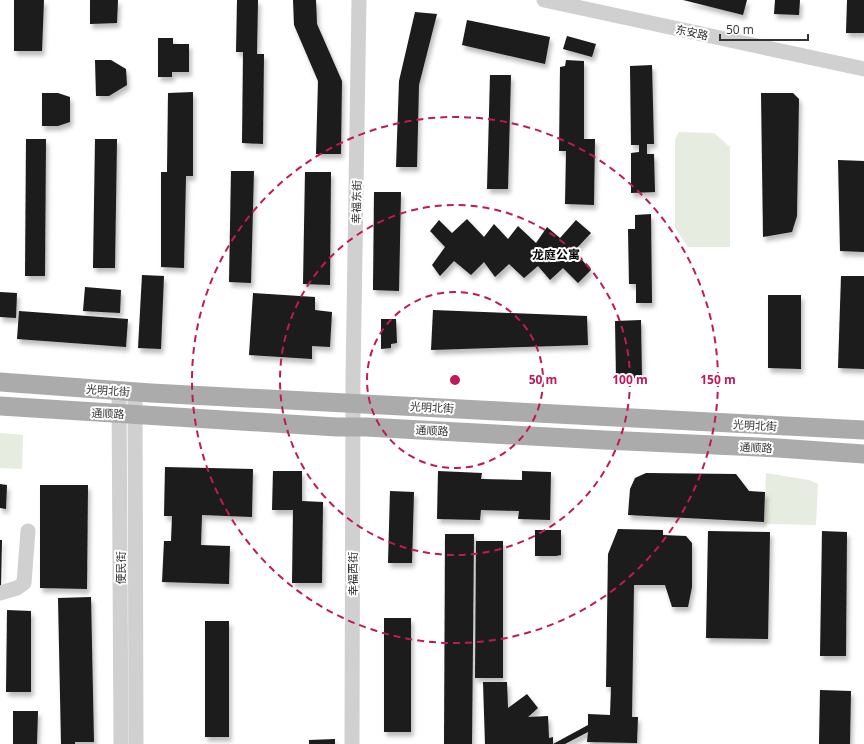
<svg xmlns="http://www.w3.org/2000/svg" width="864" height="744" viewBox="0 0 864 744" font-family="'Open Sans','Noto Sans SC',sans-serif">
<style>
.green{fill:#e6ecdf}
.building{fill:#1a1a1a;filter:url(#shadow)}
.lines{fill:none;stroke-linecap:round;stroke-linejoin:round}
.minor{stroke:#d0d0d0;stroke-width:15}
.major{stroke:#ababab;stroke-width:19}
.ring{fill:none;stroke:#c2185b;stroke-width:2;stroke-dasharray:7 5}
.labels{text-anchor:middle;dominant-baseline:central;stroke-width:4;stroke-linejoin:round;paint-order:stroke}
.street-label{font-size:11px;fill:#333;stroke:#fff}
.neighbourhood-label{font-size:12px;font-weight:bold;fill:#000;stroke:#fff}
.centre{fill:#c2185b;stroke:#fff;stroke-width:2}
.ring-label{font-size:12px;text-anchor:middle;font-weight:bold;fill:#c2185b;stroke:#fff;stroke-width:4;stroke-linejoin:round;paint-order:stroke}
</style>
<defs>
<filter id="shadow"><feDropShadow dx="2.5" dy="4.5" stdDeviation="2" flood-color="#0004"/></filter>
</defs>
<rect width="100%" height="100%" fill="#fff"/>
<g class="green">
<polygon points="679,132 714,133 730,147 730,247 688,247 675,228 675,139"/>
<polygon points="0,433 23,435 22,469 0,468"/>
<polygon points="766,473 809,480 818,484 816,525 764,524"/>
</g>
<g class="building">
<polygon points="14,0 44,0 42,51 14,51"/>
<polygon points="90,0 118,0 117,23 90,24"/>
<polygon points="237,0 258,0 257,54 264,54 263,144 242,143 243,52 236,52"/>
<polygon points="293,0 316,0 317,24 342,81 341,154 316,154 318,81 294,25"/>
<polygon points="683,0 747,0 743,15"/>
<polygon points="775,0 800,0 799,15 774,14"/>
<polygon points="847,0 864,0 864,33 846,33"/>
<polygon points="415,12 437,14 419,85 417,167 396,167 399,81"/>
<polygon points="467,20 550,37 545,64 462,45"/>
<polygon points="567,36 596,44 592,57 563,49"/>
<polygon points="158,38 173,38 173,44 189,44 189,72 172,72 172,77 158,77"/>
<polygon points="95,60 111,60 126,69 127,85 109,96 96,96"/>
<polygon points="566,60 584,61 584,139 595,139 594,205 565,204 566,151 559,151 560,67 565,66"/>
<polygon points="652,65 654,144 647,144 647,154 654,154 655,192 631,193 631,153 639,152 639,145 631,145 630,66"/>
<polygon points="490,75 511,75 508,189 487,189"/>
<polygon points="193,92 193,176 186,176 184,268 161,267 161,172 167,172 168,93"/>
<polygon points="42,93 58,93 70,97 70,122 58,126 42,126"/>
<polygon points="761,93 793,93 799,99 797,216 792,232 763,237"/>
<polygon points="26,139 46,139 45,276 25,276"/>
<polygon points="95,139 117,139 115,268 93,268"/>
<polygon points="838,160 864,161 864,252 840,251"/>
<polygon points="231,171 254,171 251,283 229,282"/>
<polygon points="305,172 331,172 330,285 303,284"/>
<polygon points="374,192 401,192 399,291 373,290"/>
<polygon points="651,214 652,303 636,303 636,284 629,284 628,229 635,229 635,215"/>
<polygon points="467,219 484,237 494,224 508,239 518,226 536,243 547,227 560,238 576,220 591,233 574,251 591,270 578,283 563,268 550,280 538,266 524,278 509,264 495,277 484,262 471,275 454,261 440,276 432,265 445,247 430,231 439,220 452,233"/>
<polygon points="142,275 164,276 161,349 138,348"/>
<polygon points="841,276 864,276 864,369 838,368"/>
<polygon points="85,287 121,290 120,313 83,311"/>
<polygon points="0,292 17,293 16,318 0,317"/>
<polygon points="253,293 315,297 315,310 332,312 330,347 312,346 312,359 249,355"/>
<polygon points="768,295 801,295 801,369 768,368"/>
<polygon points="433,310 587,316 588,345 431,350"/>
<polygon points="19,311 128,319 126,347 17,339"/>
<polygon points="381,319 396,319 397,343 391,344 391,348 381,349"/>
<polygon points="641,320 642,378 616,378 615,321"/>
<polygon points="165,467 253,469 252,517 202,515 201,545 230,546 229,584 162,582 164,541 171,541 172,516 164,516"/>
<polygon points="273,471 302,471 302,501 323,502 322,583 292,583 293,510 272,510"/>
<polygon points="438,471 482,473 481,479 522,480 522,471 551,472 550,520 518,519 519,511 481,510 480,520 437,519"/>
<polygon points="646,473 736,474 749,491 765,492 764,522 628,515 630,489 635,478"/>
<polygon points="0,484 7,485 6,509 0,508"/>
<polygon points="40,485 88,485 87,589 40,588"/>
<polygon points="390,491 414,492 412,563 388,563"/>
<polygon points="618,529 663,530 663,535 686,536 692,543 692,587 688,607 672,607 665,585 634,585 632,717 638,717 637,743 587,742 588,732 565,744 553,744 588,725 588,714 610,715 611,687 606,687 608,554"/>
<polygon points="535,530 561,530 561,555 556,556 535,556"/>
<polygon points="708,531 770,532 768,639 706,638"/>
<polygon points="822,531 847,532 846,656 820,656"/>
<polygon points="445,534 474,534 472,744 444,744"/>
<polygon points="0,540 2,540 1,586 0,586"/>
<polygon points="476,541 503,541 503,678 475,678"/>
<polygon points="91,597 94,742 75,742 75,744 61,744 58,598"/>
<polygon points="7,610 31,611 31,692 6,692"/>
<rect x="384" y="618" width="27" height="114"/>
<rect x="205" y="621" width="24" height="116"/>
<polygon points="483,682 507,682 508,708 527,694 538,708 528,717 548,716 549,738 553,737 553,744 485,744"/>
<polygon points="820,690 851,691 850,744 819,744"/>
<polygon points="13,711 38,711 37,744 13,744"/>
<polygon points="335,739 335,744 309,744 309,740"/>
</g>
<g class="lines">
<g class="minor">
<polyline points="544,0 864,69"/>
<polyline points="119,391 121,744"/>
<polyline points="135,392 136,744"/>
<polyline points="0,593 17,588 24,583 28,531"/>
<polyline points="352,744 353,378 359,0"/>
</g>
<g class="major">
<polyline points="0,382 151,393 864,430"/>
<polyline points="0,406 337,427 366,427 604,440 778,448 864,454"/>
</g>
</g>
<g class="ring">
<circle cx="455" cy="380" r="88"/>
<circle cx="455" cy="380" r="175"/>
<circle cx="455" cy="380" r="263"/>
</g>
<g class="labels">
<g class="street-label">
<text transform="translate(692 32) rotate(12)">东安路</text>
<text transform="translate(356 202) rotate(-89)">幸福东街</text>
<text transform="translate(108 390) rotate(4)">光明北街</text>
<text transform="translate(432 407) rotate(3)">光明北街</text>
<text transform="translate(108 413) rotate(2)">通顺路</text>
<text transform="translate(755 425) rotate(3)">光明北街</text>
<text transform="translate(432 430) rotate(3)">通顺路</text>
<text transform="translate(756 447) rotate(3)">通顺路</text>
<text transform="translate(120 568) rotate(-90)">便民街</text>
<text transform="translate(352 574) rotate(-90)">幸福西街</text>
</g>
<g class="neighbourhood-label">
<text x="556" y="254">龙庭公寓</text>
</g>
</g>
<circle cx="455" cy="380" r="6" class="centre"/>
<g class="ring-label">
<text x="543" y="384">50 m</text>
<text x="630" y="384">100 m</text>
<text x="718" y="384">150 m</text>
</g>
<path d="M720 34v6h88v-6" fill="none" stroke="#333333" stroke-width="2"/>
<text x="726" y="34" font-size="12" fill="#333333" stroke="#ffffff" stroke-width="3" paint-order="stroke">50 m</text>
</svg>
